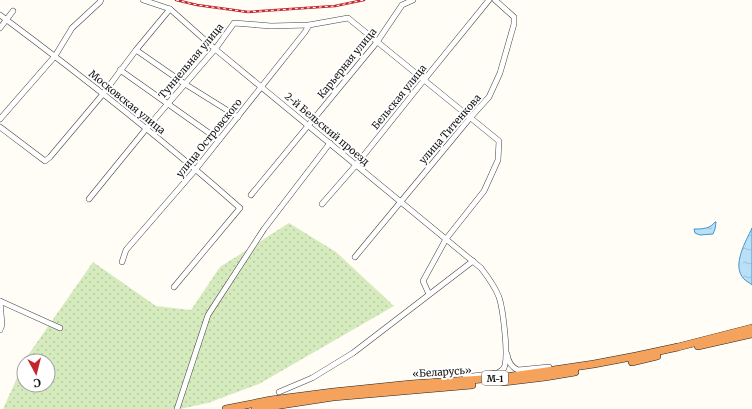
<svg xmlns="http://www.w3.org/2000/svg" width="752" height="409" viewBox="0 0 752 409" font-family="Merriweather,serif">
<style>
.garden{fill:url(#garden-dots)}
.water{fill:url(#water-ripples);stroke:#3f96cf}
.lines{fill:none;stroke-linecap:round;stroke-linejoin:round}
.minor-casing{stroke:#444;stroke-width:6}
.highway-casing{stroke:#222;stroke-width:8}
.minor{stroke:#fff;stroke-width:5}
.highway{stroke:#f5a25d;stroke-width:7}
.rail-casing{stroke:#c4262e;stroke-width:2.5}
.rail{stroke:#fff;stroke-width:1;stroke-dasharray:3;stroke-linecap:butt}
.labels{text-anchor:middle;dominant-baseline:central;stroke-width:4;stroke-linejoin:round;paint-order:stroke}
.shield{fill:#fff;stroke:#585858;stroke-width:1}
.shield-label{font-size:9px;font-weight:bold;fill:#111}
.street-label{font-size:10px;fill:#111;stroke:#fff}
</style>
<defs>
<pattern id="garden-dots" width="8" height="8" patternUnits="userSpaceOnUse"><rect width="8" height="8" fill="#d5ebbd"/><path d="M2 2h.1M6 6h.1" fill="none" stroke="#b6c8a1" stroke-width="1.8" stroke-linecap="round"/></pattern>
<pattern id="water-ripples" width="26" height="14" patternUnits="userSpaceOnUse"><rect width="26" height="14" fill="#b9e0f7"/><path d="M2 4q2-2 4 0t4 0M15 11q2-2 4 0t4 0" fill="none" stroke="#9ebfd3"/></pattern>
</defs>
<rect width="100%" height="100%" fill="#fffdf5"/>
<polygon class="garden" points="289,223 336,252 394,306 259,384 208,403 180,409 3,409 24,362 24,385 48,385 48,361 24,361 93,262 156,306 191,310 220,267"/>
<g class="water">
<path d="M 715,222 L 716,222 L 715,229 L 713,234 L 700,235 L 695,233 L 694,229 C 702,229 710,229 715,222 Z"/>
<path d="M 752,228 L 752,285 C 750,283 746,281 744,279 C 731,266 746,241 752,228 Z"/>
</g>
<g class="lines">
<g class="minor-casing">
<g id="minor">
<path d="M 143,0 L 170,9 L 215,49 L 481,268 C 488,277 495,287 499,297 C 503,309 509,357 504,368 C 502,371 500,372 497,373 L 465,377"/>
<path d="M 0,15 C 82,76 163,140 240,208 L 174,287"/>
<polyline points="0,28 13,11"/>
<polyline points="136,50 185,84 238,117"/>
<polyline points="120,70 219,140"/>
<polyline points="0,119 55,56 72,28 100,2 101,0"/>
<polyline points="0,127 45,161 50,157 103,94 136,50 170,9"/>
<polyline points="251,195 377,42 402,5 413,0"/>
<polyline points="89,199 146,129 216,48 234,23 271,26 309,25 348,18 499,141 498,160 484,191 446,239 423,281 428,292"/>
<polyline points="322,204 356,165 424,80 489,0"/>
<polyline points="355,257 470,118 489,97 500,73 514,24 514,17 495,0"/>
<polyline points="122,262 126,250 196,169 305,32 309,25"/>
<polyline points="0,301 60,328"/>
<polyline points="0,330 2,325 0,301"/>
<path d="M 507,354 C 508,361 511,367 518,370 L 549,367"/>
<polyline points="279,392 312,378 353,353 473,261"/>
<polyline points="177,409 208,315 264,229 330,143"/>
</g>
</g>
<g class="highway-casing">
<g id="highway">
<polyline points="698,346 752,334"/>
<polyline points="632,362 657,356"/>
<polyline points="504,382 545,377 575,372"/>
<polyline points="226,409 271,400 333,392 411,384 497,378 540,372 594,364 636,356 678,347 752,328"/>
<polyline points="255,409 333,397 472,385"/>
</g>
</g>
<use href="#minor" class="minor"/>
<use href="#highway" class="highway"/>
<g class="rail-casing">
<polyline id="rail" points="176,0 197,5 248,12 335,6 364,0"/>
</g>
<use href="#rail" class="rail"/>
</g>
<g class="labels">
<rect class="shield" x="482" y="371" width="26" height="14" rx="3"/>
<g class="shield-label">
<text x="495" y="378">М-1</text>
</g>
<g class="street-label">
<text transform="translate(191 61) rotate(-50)">Туннельная улица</text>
<text transform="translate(347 63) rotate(-51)">Карьерная улица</text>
<text transform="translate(399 97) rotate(-51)">Бельская улица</text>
<text transform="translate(127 102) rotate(39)">Московская улица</text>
<text transform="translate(327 129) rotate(40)">2-й Бельский проезд</text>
<text transform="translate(450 129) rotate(-49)">улица Титенкова</text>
<text transform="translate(209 138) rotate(-51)">улица Островского</text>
<text transform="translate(442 372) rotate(-4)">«Беларусь»</text>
</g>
</g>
<g transform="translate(36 373) rotate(173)"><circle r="19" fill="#ffffff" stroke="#a0a0a0"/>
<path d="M0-3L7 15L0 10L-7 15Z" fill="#c4262e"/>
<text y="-6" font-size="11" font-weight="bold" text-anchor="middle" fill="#111111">С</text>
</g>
</svg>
